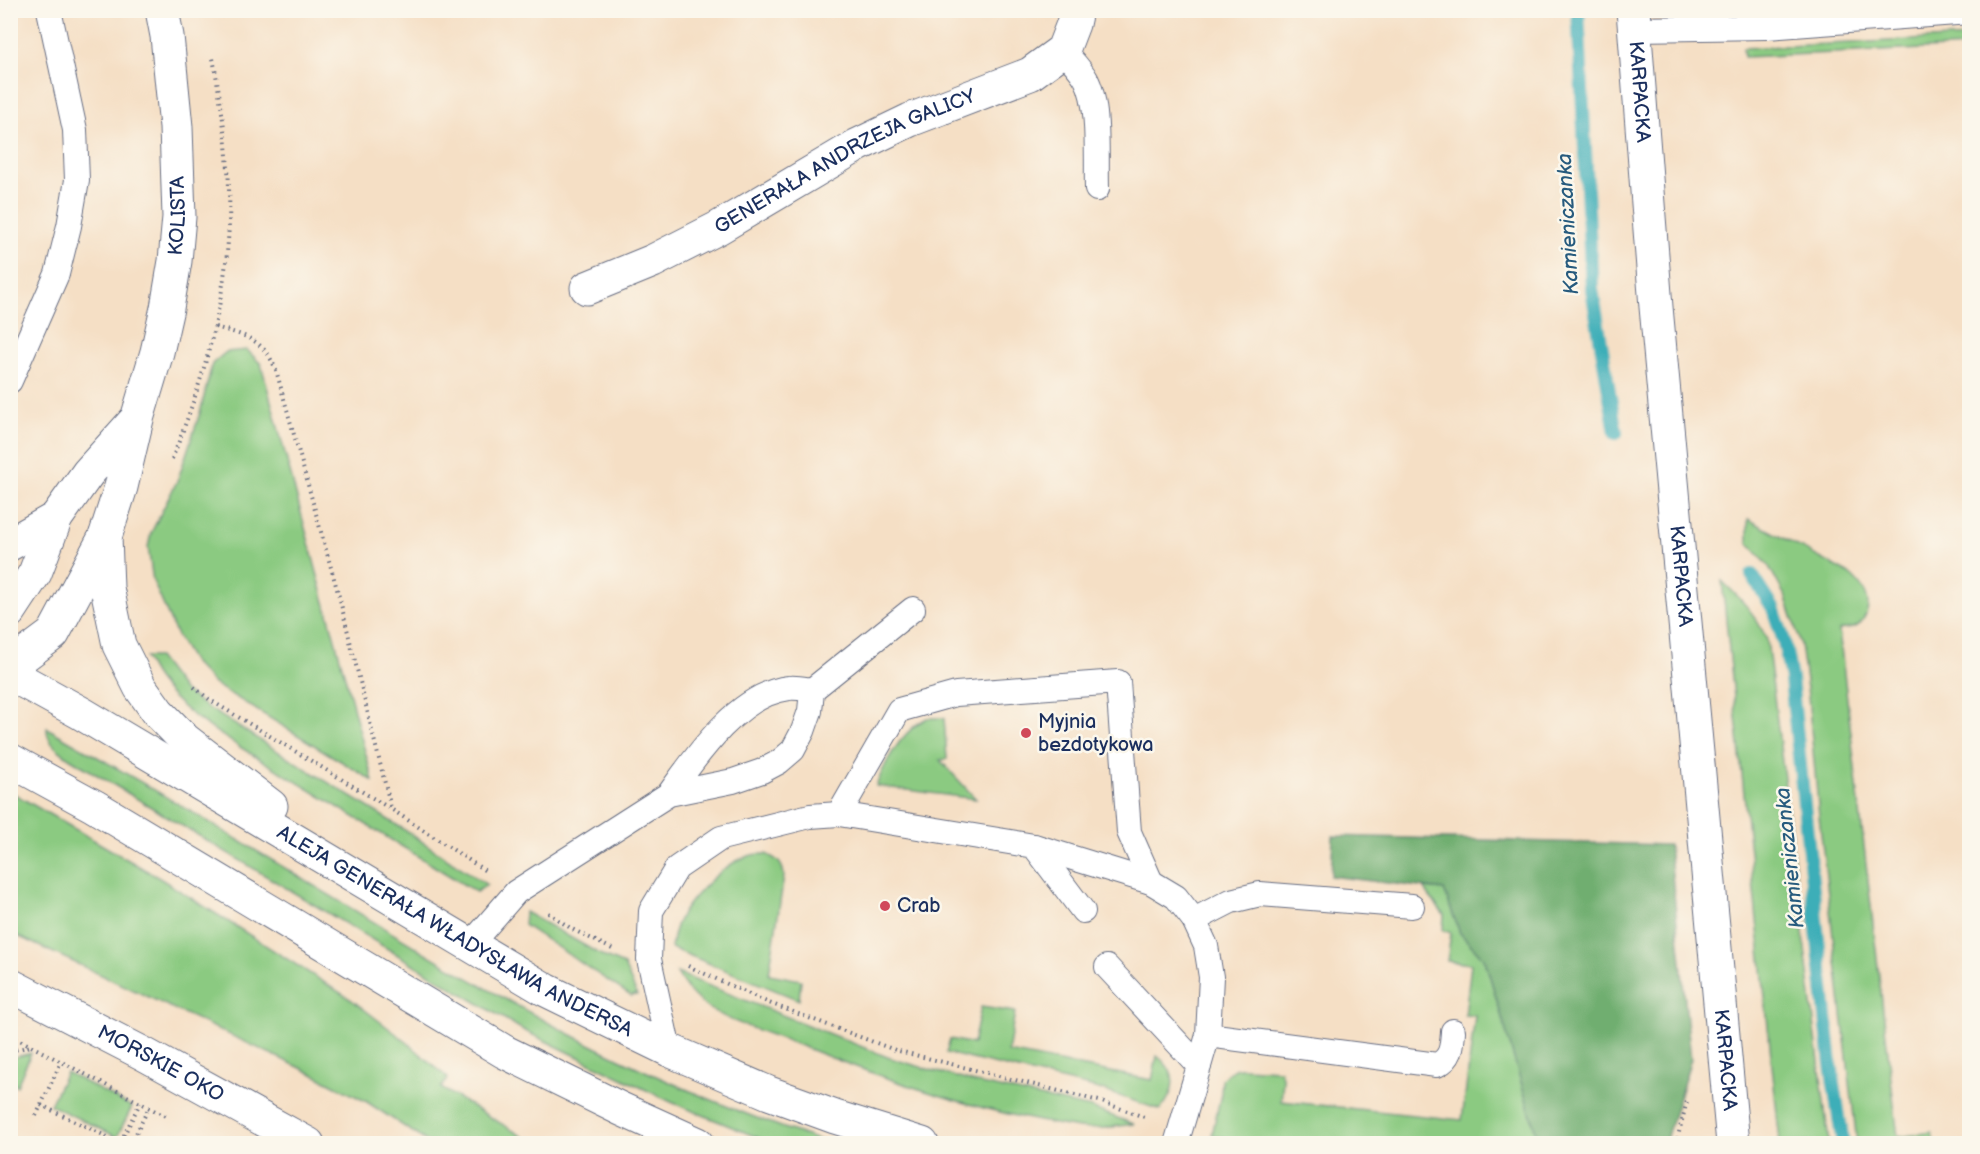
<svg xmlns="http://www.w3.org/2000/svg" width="1980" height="1154" viewBox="0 0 1980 1154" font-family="'Balsamiq Sans',sans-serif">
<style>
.green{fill:#8bca81;stroke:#537c70;stroke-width:1.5}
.forest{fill:#70ae6f;stroke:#466e66;stroke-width:1.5}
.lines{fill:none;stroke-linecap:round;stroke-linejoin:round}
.stream{stroke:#3eaeb8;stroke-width:14}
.service-casing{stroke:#676d82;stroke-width:26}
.minor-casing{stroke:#676d82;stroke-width:35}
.tertiary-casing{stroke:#676d82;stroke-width:35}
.secondary-casing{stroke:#676d82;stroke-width:35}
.path{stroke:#676d82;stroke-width:4;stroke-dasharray:1.5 4.5;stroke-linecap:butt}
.service{stroke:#fff;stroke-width:24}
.minor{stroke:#fff;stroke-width:33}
.tertiary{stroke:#fff;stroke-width:33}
.secondary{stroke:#fff;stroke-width:33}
.poi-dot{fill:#d1495b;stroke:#fbf7ec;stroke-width:2}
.labels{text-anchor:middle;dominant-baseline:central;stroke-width:5;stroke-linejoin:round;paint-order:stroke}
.street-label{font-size:20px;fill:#1b2f5e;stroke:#fbf7ec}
.poi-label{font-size:20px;fill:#1b2f5e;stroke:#fbf7ec;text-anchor:start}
.water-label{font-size:21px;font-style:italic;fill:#275b7e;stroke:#fbf7ec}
</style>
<rect width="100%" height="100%" fill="#fbf7ec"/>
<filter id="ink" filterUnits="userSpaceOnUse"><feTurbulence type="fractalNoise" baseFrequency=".0167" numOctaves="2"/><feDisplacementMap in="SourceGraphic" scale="12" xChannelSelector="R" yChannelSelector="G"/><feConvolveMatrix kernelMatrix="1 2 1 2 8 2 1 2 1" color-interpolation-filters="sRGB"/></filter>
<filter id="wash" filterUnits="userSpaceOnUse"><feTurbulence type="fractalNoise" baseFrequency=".008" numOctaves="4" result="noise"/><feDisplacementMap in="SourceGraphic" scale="24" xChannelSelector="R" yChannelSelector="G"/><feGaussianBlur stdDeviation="1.35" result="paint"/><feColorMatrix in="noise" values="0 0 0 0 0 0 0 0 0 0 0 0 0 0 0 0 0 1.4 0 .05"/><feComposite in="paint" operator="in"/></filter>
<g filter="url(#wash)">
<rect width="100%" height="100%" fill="#f5dfc5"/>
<g class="green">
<polygon points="1970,37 1969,47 1744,57 1743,48"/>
<polygon points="247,350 261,364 373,781 214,684 192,661 177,636 153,581 148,547 151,533 178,479 200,413 212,364 226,352"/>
<path d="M 1748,519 L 1848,573 C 1860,583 1873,597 1866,614 C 1863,620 1860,626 1853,628 C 1849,629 1843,629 1839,630 L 1894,1105 L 1898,1137 L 1932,1132 L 1934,1143 L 1857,1143 L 1819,816 L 1808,696 L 1801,645 L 1786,598 L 1768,565 L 1748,543 Z"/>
<path d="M 1722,581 C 1743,601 1755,613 1767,640 L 1829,1143 L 1780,1143 Z"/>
<path d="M 145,657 L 158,657 L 183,690 L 205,706 L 400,827 L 487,885 L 476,892 L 235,744 C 208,726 178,708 159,681 C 153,674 149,665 145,657 Z"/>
<path d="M 927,718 L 944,718 L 947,759 L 940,760 L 976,799 L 876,786 C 886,760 902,731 927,718 Z"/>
<path d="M 47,728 C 110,764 173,800 235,838 C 344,903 452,972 564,1031 C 648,1075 737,1113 827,1143 L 771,1143 L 671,1102 L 523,1030 L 69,758 C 58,750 46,742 47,728 Z"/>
<polygon points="11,792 161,879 352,1000 408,1043 448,1078 441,1088 534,1143 429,1143 367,1102 303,1069 11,933"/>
<path d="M 766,854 C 777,859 783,863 784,876 L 769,974 L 801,980 L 799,1000 L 671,948 C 672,942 673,935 675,929 C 683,903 725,861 752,855 C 756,854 762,854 766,854 Z"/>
<polygon points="1423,888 1444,890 1460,933 1485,960 1539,1143 1253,1144 1212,1135 1221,1094 1222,1079 1228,1073 1236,1068 1244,1068 1280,1070 1283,1080 1281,1101 1462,1120 1475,1016 1465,1015 1471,964 1447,961 1451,933 1443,930 1444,915"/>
<polygon points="525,912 605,957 624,965 637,995 631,996 524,925"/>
<path d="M 677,973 L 890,1058 L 976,1083 L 1091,1108 L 1134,1124 C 1117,1126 1096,1131 1079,1128 C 979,1113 884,1079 791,1042 C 764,1032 725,1021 703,1004 C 691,995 684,986 677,973 Z"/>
<path d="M 981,1007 L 1015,1012 L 1008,1052 L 1152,1080 L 1157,1056 C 1178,1072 1177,1091 1160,1110 L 1099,1089 L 946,1053 L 950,1039 L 973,1044 Z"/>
<polygon points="31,1053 17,1086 11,1083 11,1058"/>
<polygon points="66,1072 132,1107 117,1137 50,1105"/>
</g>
<polygon class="forest" points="1333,836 1669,845 1691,1059 1665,1143 1539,1143 1485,960 1460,933 1444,890 1331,876"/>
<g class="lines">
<g class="stream">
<polyline points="1578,10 1592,289 1616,433"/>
<polyline points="1752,575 1773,608 1784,641 1791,679 1831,1064 1843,1144"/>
</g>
</g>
</g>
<g filter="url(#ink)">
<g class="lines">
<g class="service-casing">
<g id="service">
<polyline points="1635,29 1767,27 1970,12"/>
<path d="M 1063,50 C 1070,59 1080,68 1086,79 C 1100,104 1096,159 1097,189"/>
<polyline points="10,381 57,274 69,226 77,180 75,130 49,10"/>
<polyline points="812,690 913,609"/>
<polyline points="839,814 899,710 956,694 1118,682 1129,832 1151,882"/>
<polyline points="1034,846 1151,882 1176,897 1194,920 1206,946 1211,977 1208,1035 1199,1066"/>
<polyline points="1194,920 1231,901 1260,894 1412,906"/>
<path d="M 470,945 L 516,892 L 669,794 L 733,781 L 762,771 L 779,762 L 793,750 L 803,731 L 810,711 L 812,690 C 805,689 796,687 789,688 C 738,694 696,756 669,794"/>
<polyline points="1107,967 1199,1066 1176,1144"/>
<path d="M 1208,1035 L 1437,1065 C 1452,1058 1452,1046 1453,1031"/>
<polyline points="669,1050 649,959 651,911 677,868 721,838 810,816 839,814 1034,846 1083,911"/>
</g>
</g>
<g class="minor-casing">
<g id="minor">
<path id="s1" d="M 587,288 L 653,261 L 718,228 L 858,145 L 910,120 L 1030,74 L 1063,50 L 1073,24 L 1076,10"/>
<path id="s2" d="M 10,985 L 144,1054 L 308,1144"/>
</g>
</g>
<g class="tertiary-casing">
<g id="tertiary">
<path id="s3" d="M 1633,10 L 1656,307 L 1733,1144"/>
<polyline points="10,611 35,573 56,518 88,473 133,423"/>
<path id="s4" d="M 10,666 L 53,634 L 105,537 L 121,487 L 137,419 L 157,352 L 167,308 L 175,261 L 179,217 L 176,127 L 167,36 L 162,10"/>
</g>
</g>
<g class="secondary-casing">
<g id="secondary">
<polyline points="105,537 107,588 119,645 140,687 158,712 184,739 271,806"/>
<polyline points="10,544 56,518"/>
<path id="s5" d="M 10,674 L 81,713 L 546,990 L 669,1050 L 769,1093 L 835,1117 L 922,1144"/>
<polyline points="10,760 94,806 505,1052 621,1109 698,1144"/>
</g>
</g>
<g class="path">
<polyline points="10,111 14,122 10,149"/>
<path d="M 215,327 C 246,336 263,338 276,370 L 340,600 L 391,808"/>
<path d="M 172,459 C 202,384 226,304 229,223 C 231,168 223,113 213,58"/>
<polyline points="194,687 210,700 391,809 487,872"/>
<polyline points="548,913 572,929 612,949"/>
<polyline points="688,966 769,1003 895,1050 1099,1101 1147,1118"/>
<polyline points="10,1035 167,1117"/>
<polyline points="10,1051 31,1046"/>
<polyline points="41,1105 120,1143 140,1103"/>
<polyline points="36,1116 61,1062"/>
<polyline points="131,1144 149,1107"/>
<polyline points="1676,1144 1687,1101"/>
</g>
<use href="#service" class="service"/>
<use href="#minor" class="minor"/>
<use href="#tertiary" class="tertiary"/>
<use href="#secondary" class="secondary"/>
</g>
</g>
<g class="poi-dot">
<circle cx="1026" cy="733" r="6"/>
<circle cx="885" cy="906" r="6"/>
</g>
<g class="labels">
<g class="street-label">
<text stroke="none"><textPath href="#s3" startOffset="82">KARPACKA</textPath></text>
<text stroke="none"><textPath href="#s1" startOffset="288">GENERAŁA ANDRZEJA GALICY</textPath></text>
<text stroke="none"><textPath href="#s4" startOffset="494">KOLISTA</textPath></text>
<text stroke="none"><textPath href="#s3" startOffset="568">KARPACKA</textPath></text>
<text stroke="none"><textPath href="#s5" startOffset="514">ALEJA GENERAŁA WŁADYSŁAWA ANDERSA</textPath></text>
<text stroke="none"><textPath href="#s3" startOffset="1054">KARPACKA</textPath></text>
<text stroke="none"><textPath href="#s2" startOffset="170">MORSKIE OKO</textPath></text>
</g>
<g class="poi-label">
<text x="1038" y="722">Myjnia<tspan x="1038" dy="23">bezdotykowa</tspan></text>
<text x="897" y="906">Crab</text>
</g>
<g class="water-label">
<text transform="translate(1568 224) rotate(-93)">Kamieniczanka</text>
<text transform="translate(1790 858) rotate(-96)">Kamieniczanka</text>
</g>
</g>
<rect width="1980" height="1154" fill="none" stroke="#fbf7ec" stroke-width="36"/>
</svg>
